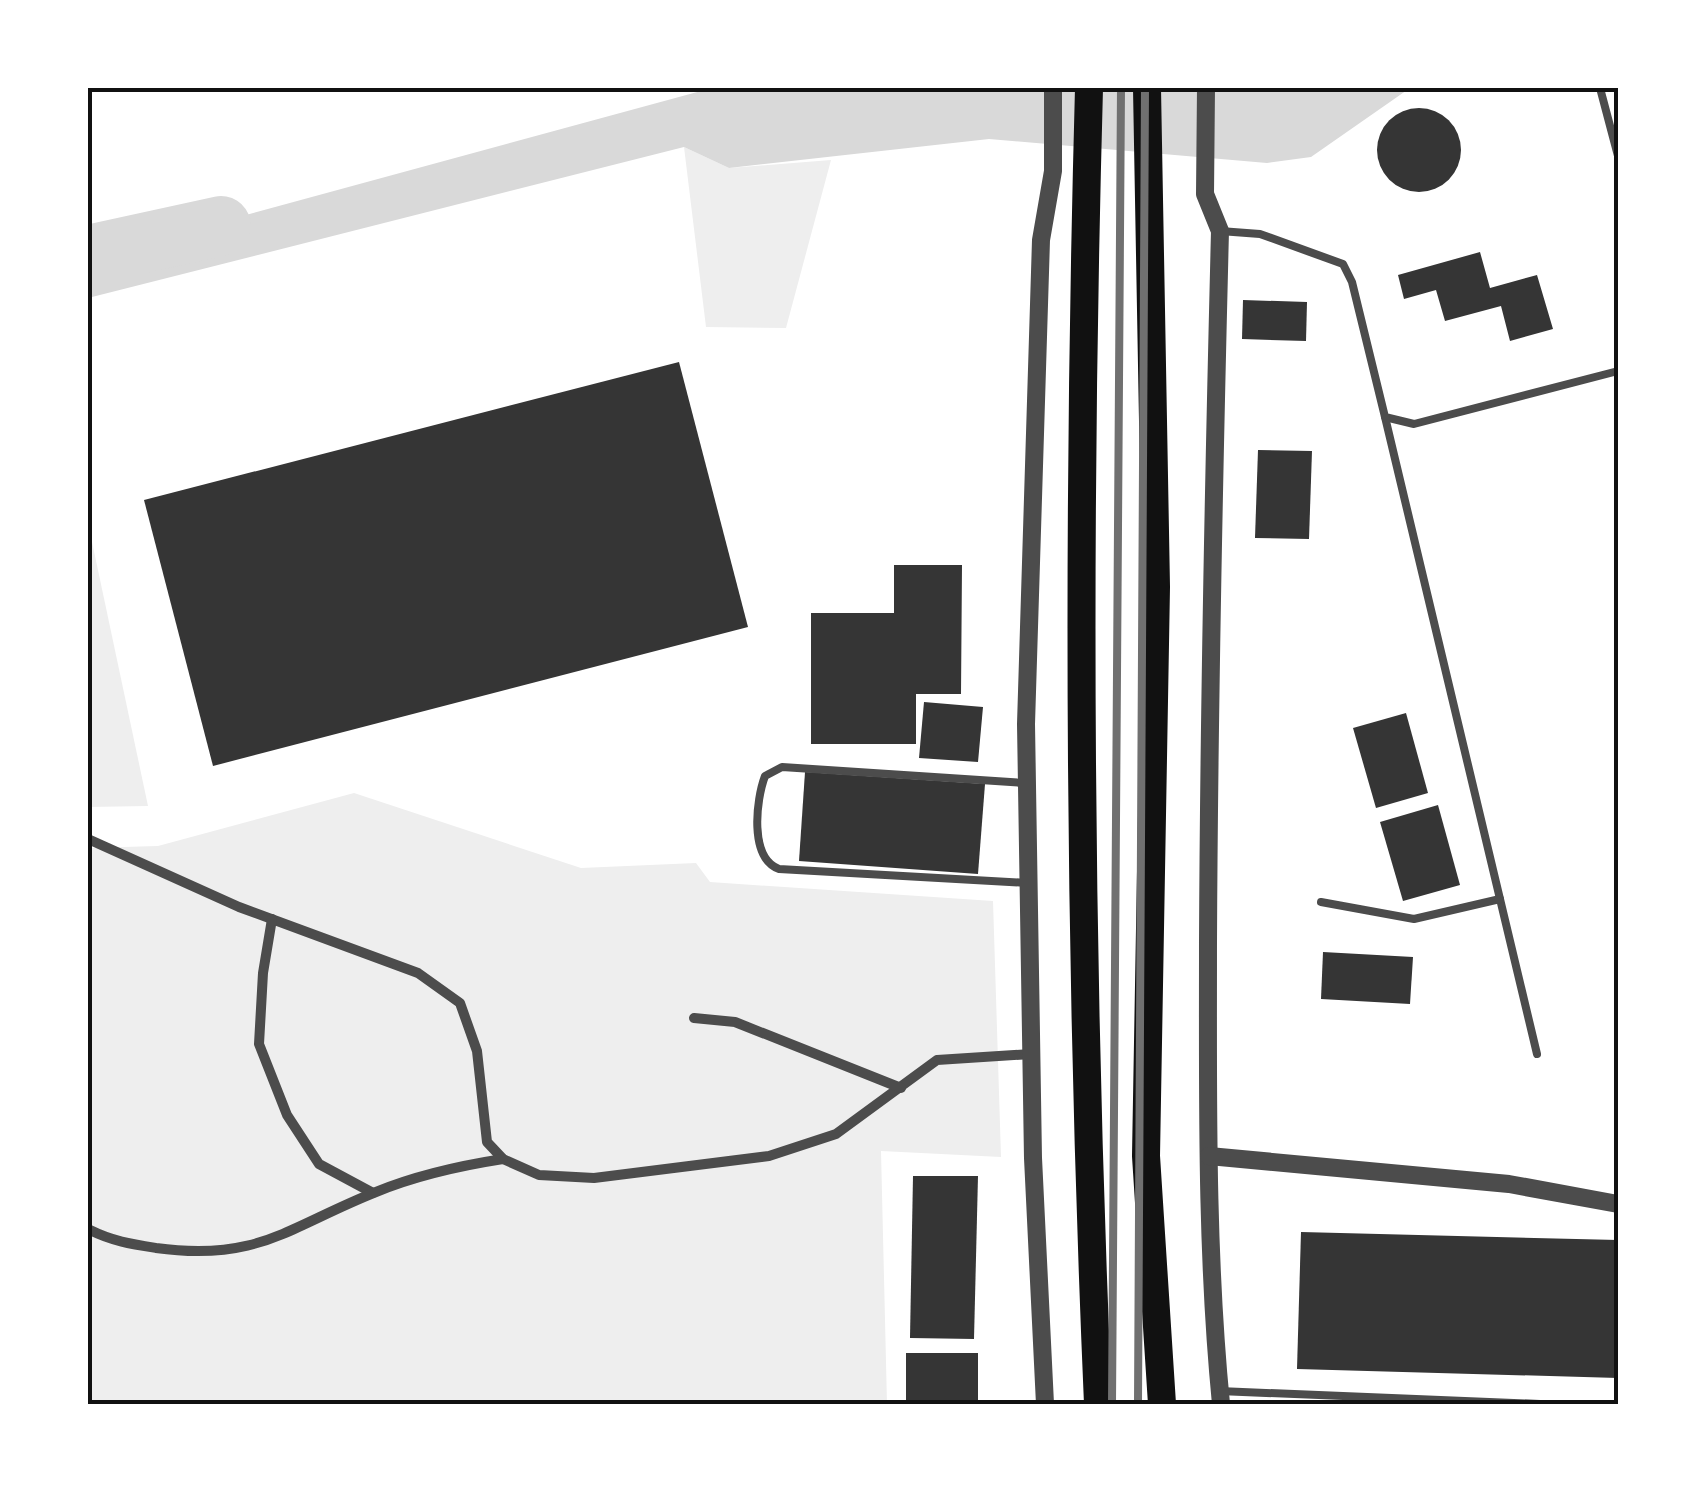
<svg xmlns="http://www.w3.org/2000/svg" width="1706" height="1492" viewBox="0 0 1706 1492" font-family="Raleway,sans-serif">
<style>
.green{fill:#eee}
.water{fill:#d9d9d9}
.lines{fill:none;stroke-linecap:round;stroke-linejoin:round}
.river{stroke:#d9d9d9;stroke-width:60}
.building{fill:#353535}
.service{stroke:#4c4c4c;stroke-width:8}
.minor{stroke:#4c4c4c;stroke-width:10}
.tertiary{stroke:#4c4c4c;stroke-width:18}
.trunk{stroke:#111;stroke-width:28}
.rail{stroke:#707070;stroke-width:8}
.neatline{fill:none;stroke:#111;stroke-width:4}
</style>
<rect width="100%" height="100%" fill="#fff"/>
<g class="green">
<polygon points="684,147 729,168 831,160 786,328 706,327"/>
<polygon points="88,523 148,806 88,807"/>
<polygon points="354,793 581,868 696,863 710,882 993,901 1001,1157 881,1151 887,1404 88,1404 88,848 158,846"/>
</g>
<polygon class="water" points="712,88 1410,88 1311,157 1267,163 989,139 729,168 684,147 88,298 88,258"/>
<g class="lines">
<polyline class="river" points="88,255 221,226"/>
</g>
<g class="building">
<circle cx="1419" cy="150" r="42"/>
<polygon points="1480,252 1490,288 1537,275 1553,329 1510,341 1501,306 1445,321 1436,290 1404,299 1398,275"/>
<polygon points="1243,300 1307,302 1306,341 1242,339"/>
<polygon points="679,362 748,627 213,766 144,500"/>
<polygon points="1258,450 1312,451 1309,539 1255,538"/>
<polygon points="894,565 962,565 961,694 916,694 916,744 811,744 811,613 894,613"/>
<polygon points="924,702 983,707 978,762 919,758"/>
<polygon points="1406,713 1428,793 1376,808 1353,728"/>
<polygon points="805,772 985,784 978,874 799,861"/>
<polygon points="1438,805 1460,885 1403,901 1380,822"/>
<polygon points="1323,952 1413,957 1410,1004 1321,999"/>
<polygon points="913,1176 978,1176 974,1339 910,1338"/>
<polygon points="1301,1232 1618,1240 1618,1378 1297,1369"/>
<rect x="906" y="1353" width="72" height="51"/>
</g>
<g class="lines">
<g class="service">
<polyline points="1600,88 1618,156"/>
<polyline points="1220,231 1260,234 1343,264 1352,282 1385,417 1414,424 1618,371"/>
<polyline points="1385,417 1537,1054"/>
<path d="M 1025,783 L 782,767 L 765,776 C 756,800 749,858 779,869 L 1028,883"/>
<polyline points="1321,902 1414,919 1500,899"/>
<polyline points="1219,1391 1540,1404"/>
</g>
<g class="minor">
<polyline points="88,839 239,907 418,973 460,1003 477,1051 487,1142 503,1159 539,1175 594,1178 769,1156 836,1134 937,1060 1031,1054"/>
<polyline points="272,919 263,973 259,1044 287,1115 319,1164 373,1193"/>
<polyline points="694,1018 735,1022 901,1088"/>
<path d="M 90,1230 C 112,1241 131,1244 156,1248 C 258,1262 288,1227 376,1192 C 417,1175 458,1166 503,1159"/>
</g>
<g class="tertiary">
<path d="M 1206,88 L 1205,194 L 1220,231 C 1214,468 1209,705 1208,943 C 1208,1097 1206,1251 1221,1404"/>
<polyline points="1209,1156 1509,1184 1618,1204"/>
<polyline points="1045,1404 1033,1158 1026,724 1041,240 1053,171 1053,88"/>
</g>
<g class="trunk">
<path d="M 1089,88 C 1077,526 1079,966 1098,1404"/>
<polyline points="1147,88 1156,587 1146,1156 1162,1404"/>
</g>
<g class="rail">
<polyline points="1112,1404 1121,88"/>
<polyline points="1138,1404 1145,88"/>
</g>
</g>
<rect width="1706" height="1492" fill="none" stroke="#ffffff" stroke-width="180"/>
<rect x="90" y="90" width="1526" height="1312" class="neatline"/>
</svg>
